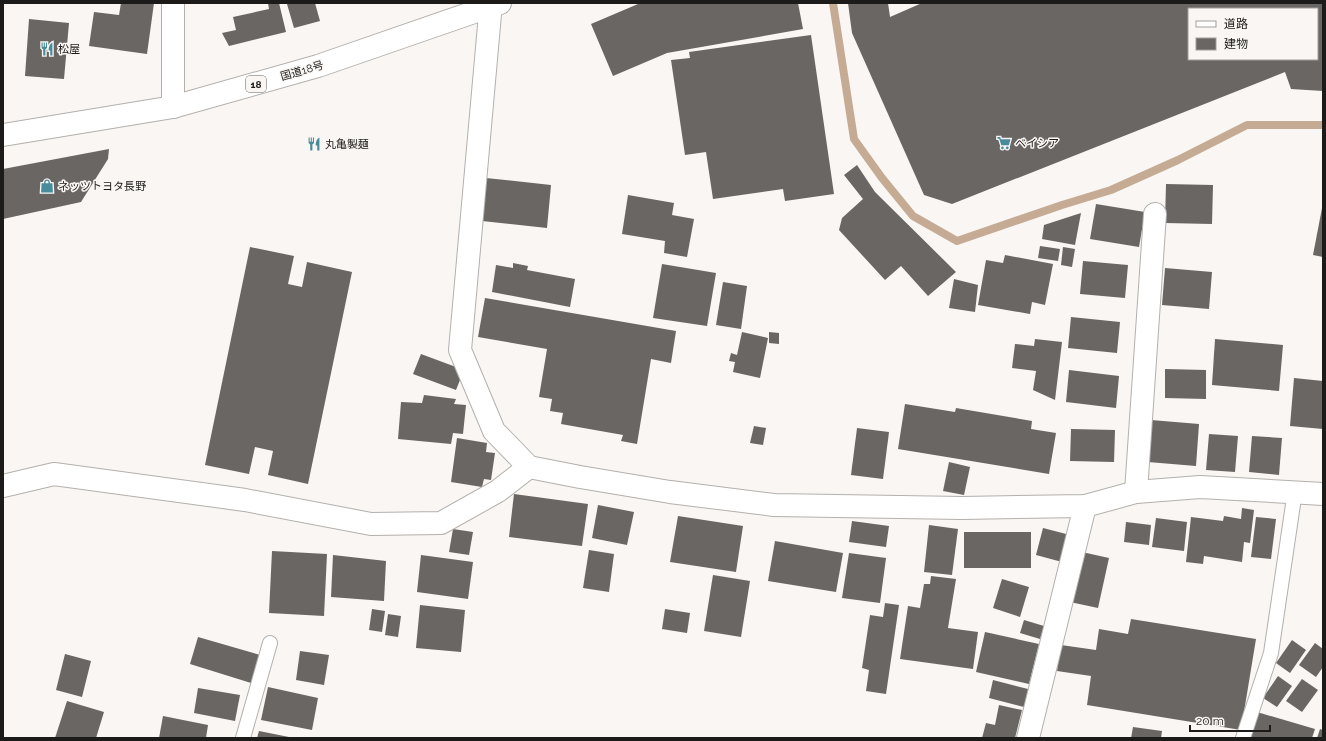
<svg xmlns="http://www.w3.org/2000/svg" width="1326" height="741" viewBox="0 0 1326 741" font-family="Raleway,'Noto Sans JP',sans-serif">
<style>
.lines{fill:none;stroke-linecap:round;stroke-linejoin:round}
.stream{stroke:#c5ab93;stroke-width:8}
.building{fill:#696664;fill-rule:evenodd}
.service-casing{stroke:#b3b0ad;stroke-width:16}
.minor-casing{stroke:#b3b0ad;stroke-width:24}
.trunk-casing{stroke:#b3b0ad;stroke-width:24}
.service{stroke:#fff;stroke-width:14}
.minor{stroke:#fff;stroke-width:22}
.trunk{stroke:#fff;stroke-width:22}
.labels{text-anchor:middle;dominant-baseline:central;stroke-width:3;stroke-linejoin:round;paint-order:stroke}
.shield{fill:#f9f6f3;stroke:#5e5d5b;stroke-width:1}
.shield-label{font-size:10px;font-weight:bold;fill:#1c1b1a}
.poi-label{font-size:11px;fill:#1c1b1a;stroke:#f9f6f3;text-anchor:start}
.street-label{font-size:11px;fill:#1c1b1a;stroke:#f9f6f3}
</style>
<rect width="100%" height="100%" fill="#f9f6f3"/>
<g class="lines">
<polyline class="stream" points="833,3 854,139 882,178 913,216 957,241 1062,205 1111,190 1178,160 1247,125 1323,125"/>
</g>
<g class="building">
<polygon points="121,3 154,3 147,54 89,46 94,12 119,15"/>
<polygon points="268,3 279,3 286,32 229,46 222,33 236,30 233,17 269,9"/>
<polygon points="292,3 315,3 320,21 294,28 287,4"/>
<polygon points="638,3 798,3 803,29 667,53 613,76 591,24 638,4"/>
<path d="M 848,3 L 888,3 L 890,17 L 922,3 L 1323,3 L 1323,91 L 1291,89 L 1285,72 L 952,204 L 924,195 L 852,33 ZM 1189,9 L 1317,9 L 1317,59 L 1189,59 Z"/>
<polygon points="29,19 69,23 64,79 25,76"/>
<polygon points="811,35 834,194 785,201 783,189 713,199 706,152 685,155 671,60 690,58 689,52"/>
<polygon points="109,149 108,159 81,202 3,219 3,169"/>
<polygon points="857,165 875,192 956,272 928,296 901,266 885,280 839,230 842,218 863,199 844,175"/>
<polygon points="486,178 551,185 547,228 482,221"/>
<polygon points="1166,184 1213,185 1212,224 1165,223"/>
<polygon points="628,195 674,203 672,215 694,219 687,257 664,253 665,241 622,234"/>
<polygon points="1096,204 1145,212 1139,247 1090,239"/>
<polygon points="1322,208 1323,208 1323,257 1313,255"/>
<polygon points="1081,213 1075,245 1042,239 1044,225"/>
<polygon points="1040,246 1060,249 1058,261 1038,258"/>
<polygon points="250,247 294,256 288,284 302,287 307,262 352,272 308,484 268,475 273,451 255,447 249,474 205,465"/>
<polygon points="1063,247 1075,249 1072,267 1061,265"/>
<polygon points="1005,255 1053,264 1045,305 1032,302 1030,314 978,305 986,260 1003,263"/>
<polygon points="1083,261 1128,265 1125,298 1080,294"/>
<polygon points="513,263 528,266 527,270 575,279 570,307 492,292 496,265 513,268"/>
<polygon points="662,264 716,273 707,326 653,318"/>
<polygon points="1165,268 1212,272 1209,309 1162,305"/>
<polygon points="954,279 978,285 975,312 949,308"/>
<polygon points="723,282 747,286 741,329 716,325"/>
<polygon points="485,298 676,331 671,363 651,359 637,444 621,441 623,435 561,424 563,413 550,411 552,399 539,397 547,349 478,337"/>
<polygon points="1071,317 1120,322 1117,353 1068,348"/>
<polygon points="742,332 768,338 760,378 733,372 735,362 729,361 731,353 737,355"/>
<polygon points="769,332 779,333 779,344 769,343"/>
<polygon points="1035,339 1062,342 1055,400 1033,390 1036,371 1012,368 1015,344 1034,346"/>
<polygon points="1215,339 1283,345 1279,391 1212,385"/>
<polygon points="421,354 464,370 456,390 413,374"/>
<polygon points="1165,369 1206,370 1206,399 1165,398"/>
<polygon points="1069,370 1119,376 1116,408 1066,402"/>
<polygon points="1294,378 1323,381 1323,429 1290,426"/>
<polygon points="424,395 456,399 454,404 466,405 463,434 453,433 451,444 398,439 401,402 422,403"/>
<polygon points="905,404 955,412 956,408 1032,421 1031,429 1056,433 1049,474 898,449"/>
<polygon points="1151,420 1199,424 1196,466 1148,462"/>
<polygon points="754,426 766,428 763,445 750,443"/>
<polygon points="857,428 889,432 883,479 851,475"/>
<polygon points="1071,429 1115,430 1114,462 1070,461"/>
<polygon points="1209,434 1238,436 1235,472 1206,470"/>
<polygon points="1252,436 1282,438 1279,475 1249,472"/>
<polygon points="457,438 487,443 486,452 495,453 491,480 484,479 482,487 451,482"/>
<polygon points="949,462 970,467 964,495 943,491"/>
<polygon points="514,494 588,504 582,546 509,537"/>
<polygon points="598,505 634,512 627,545 592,538"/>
<polygon points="1242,508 1254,510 1250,543 1244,542 1242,562 1204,556 1203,564 1186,562 1191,517 1223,521 1224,516 1241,519"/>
<polygon points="678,516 743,526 736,572 670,562"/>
<polygon points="1256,517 1276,519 1271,559 1251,557"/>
<polygon points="1156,518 1187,522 1184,551 1152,547"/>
<polygon points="852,521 889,526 886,547 849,542"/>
<polygon points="1126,522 1151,525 1149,545 1124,542"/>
<polygon points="929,525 958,529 952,575 924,572"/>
<polygon points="1043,528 1070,535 1062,562 1036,555"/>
<polygon points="453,529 473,532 469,555 449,552"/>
<rect x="964" y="532" width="67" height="36"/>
<polygon points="775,541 843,553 836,592 768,581"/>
<polygon points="589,550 614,554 609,592 583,588"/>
<polygon points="272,551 327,554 324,616 269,613"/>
<polygon points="1082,552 1109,558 1098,608 1070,602"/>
<polygon points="849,553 886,558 880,603 842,598"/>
<polygon points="333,555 386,561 384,601 331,597"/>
<polygon points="421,555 473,562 468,599 417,592"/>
<polygon points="713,575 750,581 741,637 704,631"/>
<polygon points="931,576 956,579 948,628 978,632 973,669 900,659 908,606 920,608 924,584 930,584"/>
<polygon points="1002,579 1029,587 1020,617 993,608"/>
<polygon points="885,603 899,605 886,694 866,691 869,670 862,668 870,615 883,617"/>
<polygon points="420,605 465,610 461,652 416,648"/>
<polygon points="372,609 385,611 382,632 369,630"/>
<polygon points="665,609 690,613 687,633 662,629"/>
<polygon points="388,614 401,616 398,637 385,635"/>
<polygon points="1131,619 1256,639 1241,730 1087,705 1091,676 1057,671 1061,645 1096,650 1099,629 1128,634"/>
<polygon points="1024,620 1044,626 1040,639 1020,633"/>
<polygon points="985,632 1039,644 1029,684 976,672"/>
<polygon points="198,637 260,655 251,683 190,664"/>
<polygon points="1292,640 1306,650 1290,673 1276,663"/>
<polygon points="1315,643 1323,649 1323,667 1316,677 1299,665"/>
<polygon points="300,651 329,655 324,685 296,680"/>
<polygon points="65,654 91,661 82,697 56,690"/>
<polygon points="1278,676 1292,686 1277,707 1263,698"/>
<polygon points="1302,679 1318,690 1302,712 1286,701"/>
<polygon points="993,680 1032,690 1028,708 989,698"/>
<polygon points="268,687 318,698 312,730 261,720"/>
<polygon points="198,688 240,695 235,721 194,713"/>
<polygon points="67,701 104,712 96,738 55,738"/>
<polygon points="999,705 1022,710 1015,738 982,738 986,723 995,725"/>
<polygon points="1257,712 1315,729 1312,738 1249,738"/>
<polygon points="163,716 208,725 206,738 159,738"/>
<polygon points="1133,727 1162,731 1161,738 1131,738"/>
<polygon points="1320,729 1323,730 1323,738 1317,738"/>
<polygon points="259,731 289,737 289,738 257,738"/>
</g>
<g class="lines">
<g class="service-casing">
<g id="service">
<polyline points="243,738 270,643"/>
<polyline points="1243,738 1271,653 1295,491"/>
</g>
</g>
<g class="minor-casing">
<g id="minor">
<polyline points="173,3 173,107"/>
<polyline points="491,3 460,350 494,431 529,467 580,477 670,492 774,505 962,508 1085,506 1136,492 1200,487 1323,494"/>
<polyline points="3,486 54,474 245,500 371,524 441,523 498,491 529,467"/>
<polyline points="1136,492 1155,214"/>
<polyline points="1028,738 1085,506"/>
</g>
</g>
<g class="trunk-casing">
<polyline id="trunk" points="3,135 173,107 318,66 500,3"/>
</g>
<use href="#service" class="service"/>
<use href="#minor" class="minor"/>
<use href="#trunk" class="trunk"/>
</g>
<defs>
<g id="restaurant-bare" transform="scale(1.08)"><path d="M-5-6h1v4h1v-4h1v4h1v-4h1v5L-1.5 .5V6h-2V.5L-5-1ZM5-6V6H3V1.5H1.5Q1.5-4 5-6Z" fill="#488b9b" stroke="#f9f6f3" stroke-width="2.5" paint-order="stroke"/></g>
<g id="supermarket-bare" transform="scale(1.08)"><path d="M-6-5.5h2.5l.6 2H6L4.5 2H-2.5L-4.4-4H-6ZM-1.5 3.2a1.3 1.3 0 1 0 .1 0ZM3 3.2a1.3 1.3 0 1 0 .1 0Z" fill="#488b9b" stroke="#f9f6f3" stroke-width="2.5" paint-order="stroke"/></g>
<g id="shop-bare" transform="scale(1.08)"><path d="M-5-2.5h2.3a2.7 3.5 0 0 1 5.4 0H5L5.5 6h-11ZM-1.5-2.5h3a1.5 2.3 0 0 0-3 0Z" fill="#488b9b" stroke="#f9f6f3" stroke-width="2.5" paint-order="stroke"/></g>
</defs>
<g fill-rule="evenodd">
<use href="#restaurant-bare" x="47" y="49"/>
<use href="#supermarket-bare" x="1004" y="143"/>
<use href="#restaurant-bare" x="314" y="144"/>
<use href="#shop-bare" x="47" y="186"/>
</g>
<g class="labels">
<rect class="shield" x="246" y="76" width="20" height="16" rx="3"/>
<g class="shield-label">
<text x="256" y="84">18</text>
</g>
<g class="poi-label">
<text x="58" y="49">松屋</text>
<text x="1015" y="143">ベイシア</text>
<text x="325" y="144">丸亀製麺</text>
<text x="58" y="186">ネッツトヨタ長野</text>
</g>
<g class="street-label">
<text transform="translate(302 71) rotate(-16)">国道18号</text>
</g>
</g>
<rect width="1326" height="741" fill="none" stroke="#1c1b1a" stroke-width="8"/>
<rect x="1188" y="8" width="130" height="52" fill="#f9f6f3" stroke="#a19e9c"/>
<rect x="1196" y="21" width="20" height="6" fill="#ffffff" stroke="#a19e9c"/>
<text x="1224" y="28" font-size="12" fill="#1c1b1a">道路</text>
<rect x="1196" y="38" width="20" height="12" fill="#696664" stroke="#a19e9c"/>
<text x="1224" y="48" font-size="12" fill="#1c1b1a">建物</text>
<path d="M1190 725v6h80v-6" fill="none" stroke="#1c1b1a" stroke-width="2"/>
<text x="1196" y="725" font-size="12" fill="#1c1b1a" stroke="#f9f6f3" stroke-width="3" paint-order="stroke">20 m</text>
</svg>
